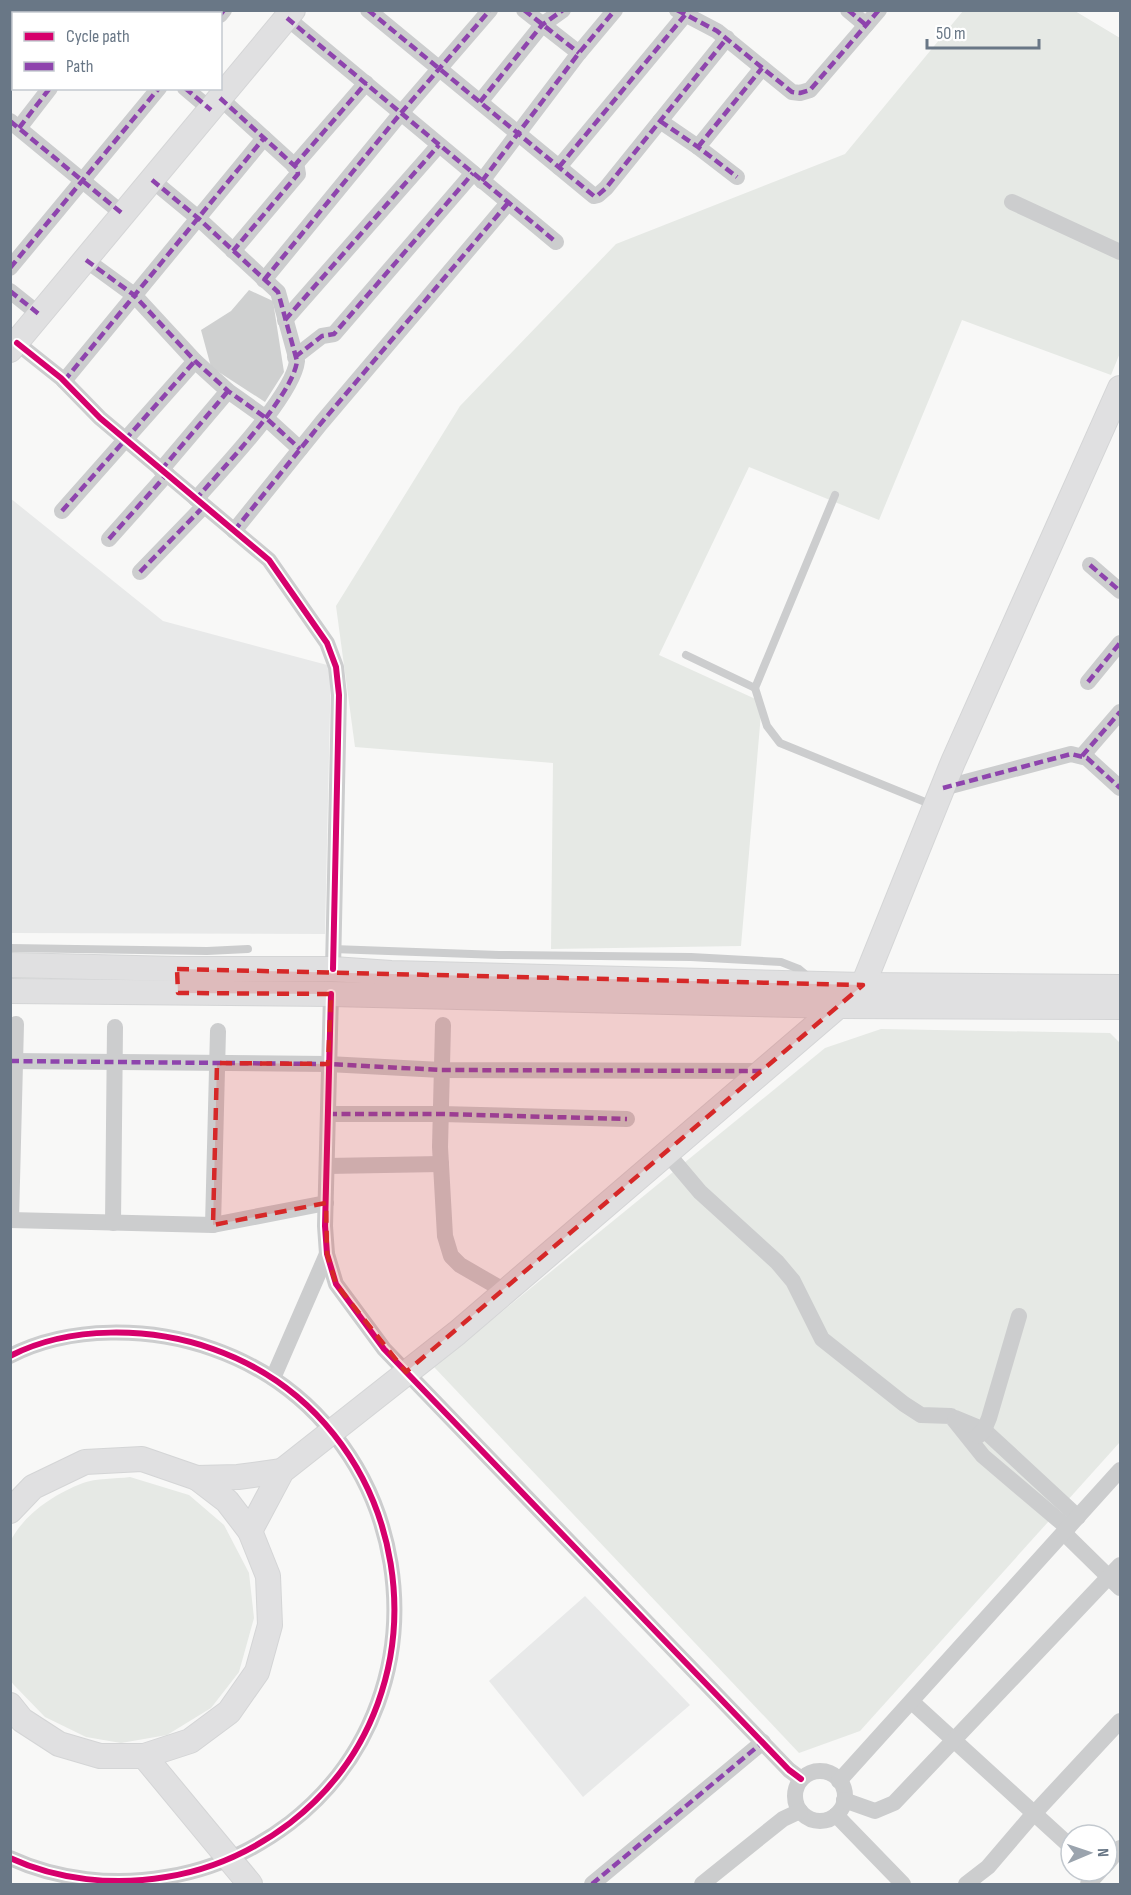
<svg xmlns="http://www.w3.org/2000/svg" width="1131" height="1895" viewBox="0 0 1131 1895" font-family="'Sofia Sans Condensed',sans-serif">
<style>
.built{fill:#e8e9e9}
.green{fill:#e6e9e5}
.building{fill:#cfd0d0}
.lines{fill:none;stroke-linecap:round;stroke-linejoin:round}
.secondary-casing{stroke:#d4d5d6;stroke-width:26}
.lane{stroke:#cccdce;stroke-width:8}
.street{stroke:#cccdce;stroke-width:16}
.secondary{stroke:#e0e0e1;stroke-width:24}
.quiet{stroke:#8e44ad;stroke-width:4.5;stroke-dasharray:9 4.5;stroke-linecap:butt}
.cycleway-casing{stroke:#fff;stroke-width:10}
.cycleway{stroke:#d6006c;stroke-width:6}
.marked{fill:#d62828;fill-opacity:0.2;stroke:#d62828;stroke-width:4.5;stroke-dasharray:12 8;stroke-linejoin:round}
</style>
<rect width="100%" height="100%" fill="#f8f8f7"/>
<g class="built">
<polygon points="10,498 163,621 331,666 325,934 11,933"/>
<polygon points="585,1596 690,1705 583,1797 489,1681"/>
</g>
<g class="green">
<polygon points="963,11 1075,11 1120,38 1120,353 1111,375 962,320 879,520 749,467 659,655 762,702 741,946 551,949 553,763 355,747 336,606 460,406 616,244 845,154"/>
<polygon points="881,1029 1110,1033 1120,1043 1120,1442 860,1731 799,1753 434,1367 825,1048"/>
<path d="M 130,1477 L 189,1495 L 224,1525 L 249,1573 L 254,1618 L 239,1672 L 211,1708 L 167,1735 L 121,1743 L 86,1737 L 45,1717 L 13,1684 L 10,1679 L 10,1542 C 24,1514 54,1494 83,1483 C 96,1478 115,1479 130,1477 Z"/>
</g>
<polygon class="building" points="249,290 273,301 284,372 265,402 211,367 201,330 231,311"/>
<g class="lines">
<g class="secondary-casing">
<g id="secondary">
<polyline points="10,350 293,10"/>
<polyline points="10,965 177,969 333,969 391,973 863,985 1120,987"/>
<polyline points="10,991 331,994 839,1006 1120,1007"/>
<polyline points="197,1478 238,1477 282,1471"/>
<polyline points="10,1511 33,1487 85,1462 142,1459 197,1478 227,1501 250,1531 268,1576 270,1625 257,1672 229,1712 190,1741 144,1756 100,1756 59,1744 22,1720 10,1705"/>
<polyline points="250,1531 282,1471 457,1333 863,985 953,762 1120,388"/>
<polyline points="144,1756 250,1884"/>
</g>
</g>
<g class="lane">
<polyline points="686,655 755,688 767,726 780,743 935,806"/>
<polyline points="755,688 835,495"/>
<polyline points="10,948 207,951 248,949"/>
<polyline points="333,949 499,955 691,957 781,962 799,969 811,979"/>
</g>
<g class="street">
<polyline points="91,10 94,14"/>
<polyline points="368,10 594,196 598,195 606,188 727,38"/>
<polyline points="524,10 579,53"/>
<polyline points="677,10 717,31 792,92 800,93 810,90 879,10"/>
<polyline points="848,10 866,25"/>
<polyline points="220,15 224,10"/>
<polyline points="287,18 556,242"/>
<polyline points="185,88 211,110"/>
<polyline points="220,98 297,168 298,174 233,251"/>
<polyline points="480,102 542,25 563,10"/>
<polyline points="10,121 124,215"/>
<polyline points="660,121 698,147 737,177"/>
<polyline points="19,128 50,88"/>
<polyline points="698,147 762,68"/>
<polyline points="294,166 366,83"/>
<polyline points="559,167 685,15"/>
<path d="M 152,180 L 198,218 L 278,292 L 297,361 C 293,396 221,470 196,499"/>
<polyline points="482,181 579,53 615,10"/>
<polyline points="1012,202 1120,252"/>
<polyline points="86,260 134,295 195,361 228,391 266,418 300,449"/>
<polyline points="10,268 159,88"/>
<polyline points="264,280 401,113 490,10"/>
<polyline points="10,291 40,315"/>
<polyline points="285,320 439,145"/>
<polyline points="17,343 61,378 100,418 269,560 327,643 336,667 339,695 333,969"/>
<polyline points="295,357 322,336 334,334 473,173"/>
<polyline points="64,381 264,138"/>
<polyline points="161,470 228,391"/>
<polyline points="62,511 195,361"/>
<polyline points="234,531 322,422 508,203"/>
<polyline points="109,539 167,474"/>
<polyline points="1090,565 1120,591"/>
<polyline points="140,572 204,506"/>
<polyline points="1088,682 1120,643"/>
<polyline points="1082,756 1120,712"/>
<polyline points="943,788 1071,754 1087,758 1120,788"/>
<polyline points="331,994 325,1226 327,1254 336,1284 384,1349 789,1770 801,1779"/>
<polyline points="443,1025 440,1147 445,1236 451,1256 460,1265 505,1291"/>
<polyline points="10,1061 328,1064 441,1070 763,1071"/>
<polyline points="328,1114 441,1114 627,1119"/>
<polyline points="667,1153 700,1192 777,1262 793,1281 822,1339 904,1404 921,1415 951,1416 983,1456 1068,1528"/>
<polyline points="327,1166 441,1164"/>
<polyline points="10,1220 213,1225 326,1203"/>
<polyline points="11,1220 16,1024"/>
<polyline points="113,1223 115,1027"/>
<polyline points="213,1225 218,1031"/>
<path d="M 10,1356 C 70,1325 151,1327 213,1349 C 415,1420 459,1692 290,1823 C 253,1851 211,1870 166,1877 C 114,1886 58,1880 10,1858"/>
<polyline points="273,1378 327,1254"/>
<polyline points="955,1418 984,1430 1078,1517"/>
<polyline points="978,1436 984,1430 989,1418 1019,1316"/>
<polyline points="1064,1533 1120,1588"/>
<polyline points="912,1702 1071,1847"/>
<circle cx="820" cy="1796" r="25"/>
<polyline points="839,1781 1120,1470"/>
<polyline points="844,1800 875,1811 894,1803 1120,1565"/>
<polyline points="836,1815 903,1884"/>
<polyline points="1107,1864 1120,1848"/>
<polyline points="592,1884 763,1742"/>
<polyline points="702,1884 783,1819 800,1811"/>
<polyline points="966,1884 988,1867 1029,1819 1120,1721"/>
<polyline points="1088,1884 1100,1871"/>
</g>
<use href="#secondary" class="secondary"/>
<g class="quiet">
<polyline points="91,10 94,14"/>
<polyline points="368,10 594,196 598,195 606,188 727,38"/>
<polyline points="524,10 579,53"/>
<polyline points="677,10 717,31 792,92 800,93 810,90 879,10"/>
<polyline points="848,10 866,25"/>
<polyline points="220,15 224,10"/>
<polyline points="287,18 556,242"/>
<polyline points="185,88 211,110"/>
<polyline points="220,98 297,168 298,174 233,251"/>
<polyline points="480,102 542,25 563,10"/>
<polyline points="10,121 124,215"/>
<polyline points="660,121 698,147 737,177"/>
<polyline points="19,128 50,88"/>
<polyline points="698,147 762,68"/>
<polyline points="294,166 366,83"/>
<polyline points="559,167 685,15"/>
<path d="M 152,180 L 198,218 L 278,292 L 297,361 C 293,396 221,470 196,499"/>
<polyline points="482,181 579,53 615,10"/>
<polyline points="86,260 134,295 195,361 228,391 266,418 300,449"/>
<polyline points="10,268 159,88"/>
<polyline points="264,280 401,113 490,10"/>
<polyline points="10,291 40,315"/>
<polyline points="285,320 439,145"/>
<polyline points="295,357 322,336 334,334 473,173"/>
<polyline points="64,381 264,138"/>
<polyline points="161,470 228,391"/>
<polyline points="62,511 195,361"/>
<polyline points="234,531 322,422 508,203"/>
<polyline points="109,539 167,474"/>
<polyline points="1090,565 1120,591"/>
<polyline points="140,572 204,506"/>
<polyline points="1088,682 1120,643"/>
<polyline points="1082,756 1120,712"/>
<polyline points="943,788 1071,754 1087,758 1120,788"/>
<polyline points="10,1061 328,1064 441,1070 763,1071"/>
<polyline points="328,1114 441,1114 627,1119"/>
<polyline points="592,1884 763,1742"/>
</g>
<g class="cycleway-casing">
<g id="cycleway">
<polyline points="17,343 61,378 100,418 269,560 327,643 336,667 339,695 333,969"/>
<polyline points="331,994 325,1226 327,1254 336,1284 384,1349 789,1770 801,1779"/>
<path d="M 10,1356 C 70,1325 151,1327 213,1349 C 415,1420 459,1692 290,1823 C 253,1851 211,1870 166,1877 C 114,1886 58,1880 10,1858"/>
</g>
</g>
<use href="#cycleway" class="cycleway"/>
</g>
<path class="marked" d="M 177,969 L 863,985 L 406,1372 L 336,1284 L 327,1254 L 326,1203 L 213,1225 L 217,1063 L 328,1064 L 331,994 L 178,993 Z"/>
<rect width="1131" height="1895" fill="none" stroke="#697786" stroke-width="24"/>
<rect x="12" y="12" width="210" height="78" fill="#ffffff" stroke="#c3c9cf" stroke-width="1.5"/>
<rect x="24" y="32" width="30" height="9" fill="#d6006c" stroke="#c3c9cf" stroke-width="1.5"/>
<text x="66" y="42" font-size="18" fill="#697786">Cycle path</text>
<rect x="24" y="62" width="30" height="9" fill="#8e44ad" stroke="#c3c9cf" stroke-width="1.5"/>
<text x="66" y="72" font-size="18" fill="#697786">Path</text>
<g transform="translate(1089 1853) rotate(88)"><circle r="28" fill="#ffffff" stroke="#c3c9cf" stroke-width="1.5"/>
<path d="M0-4.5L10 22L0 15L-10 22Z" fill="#9ba4ae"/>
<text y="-9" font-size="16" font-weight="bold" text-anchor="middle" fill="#697786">N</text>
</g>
<path d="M927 39v9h112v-9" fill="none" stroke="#697786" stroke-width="3"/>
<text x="936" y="39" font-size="18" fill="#697786" stroke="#ffffff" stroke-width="4.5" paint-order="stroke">50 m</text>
</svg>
